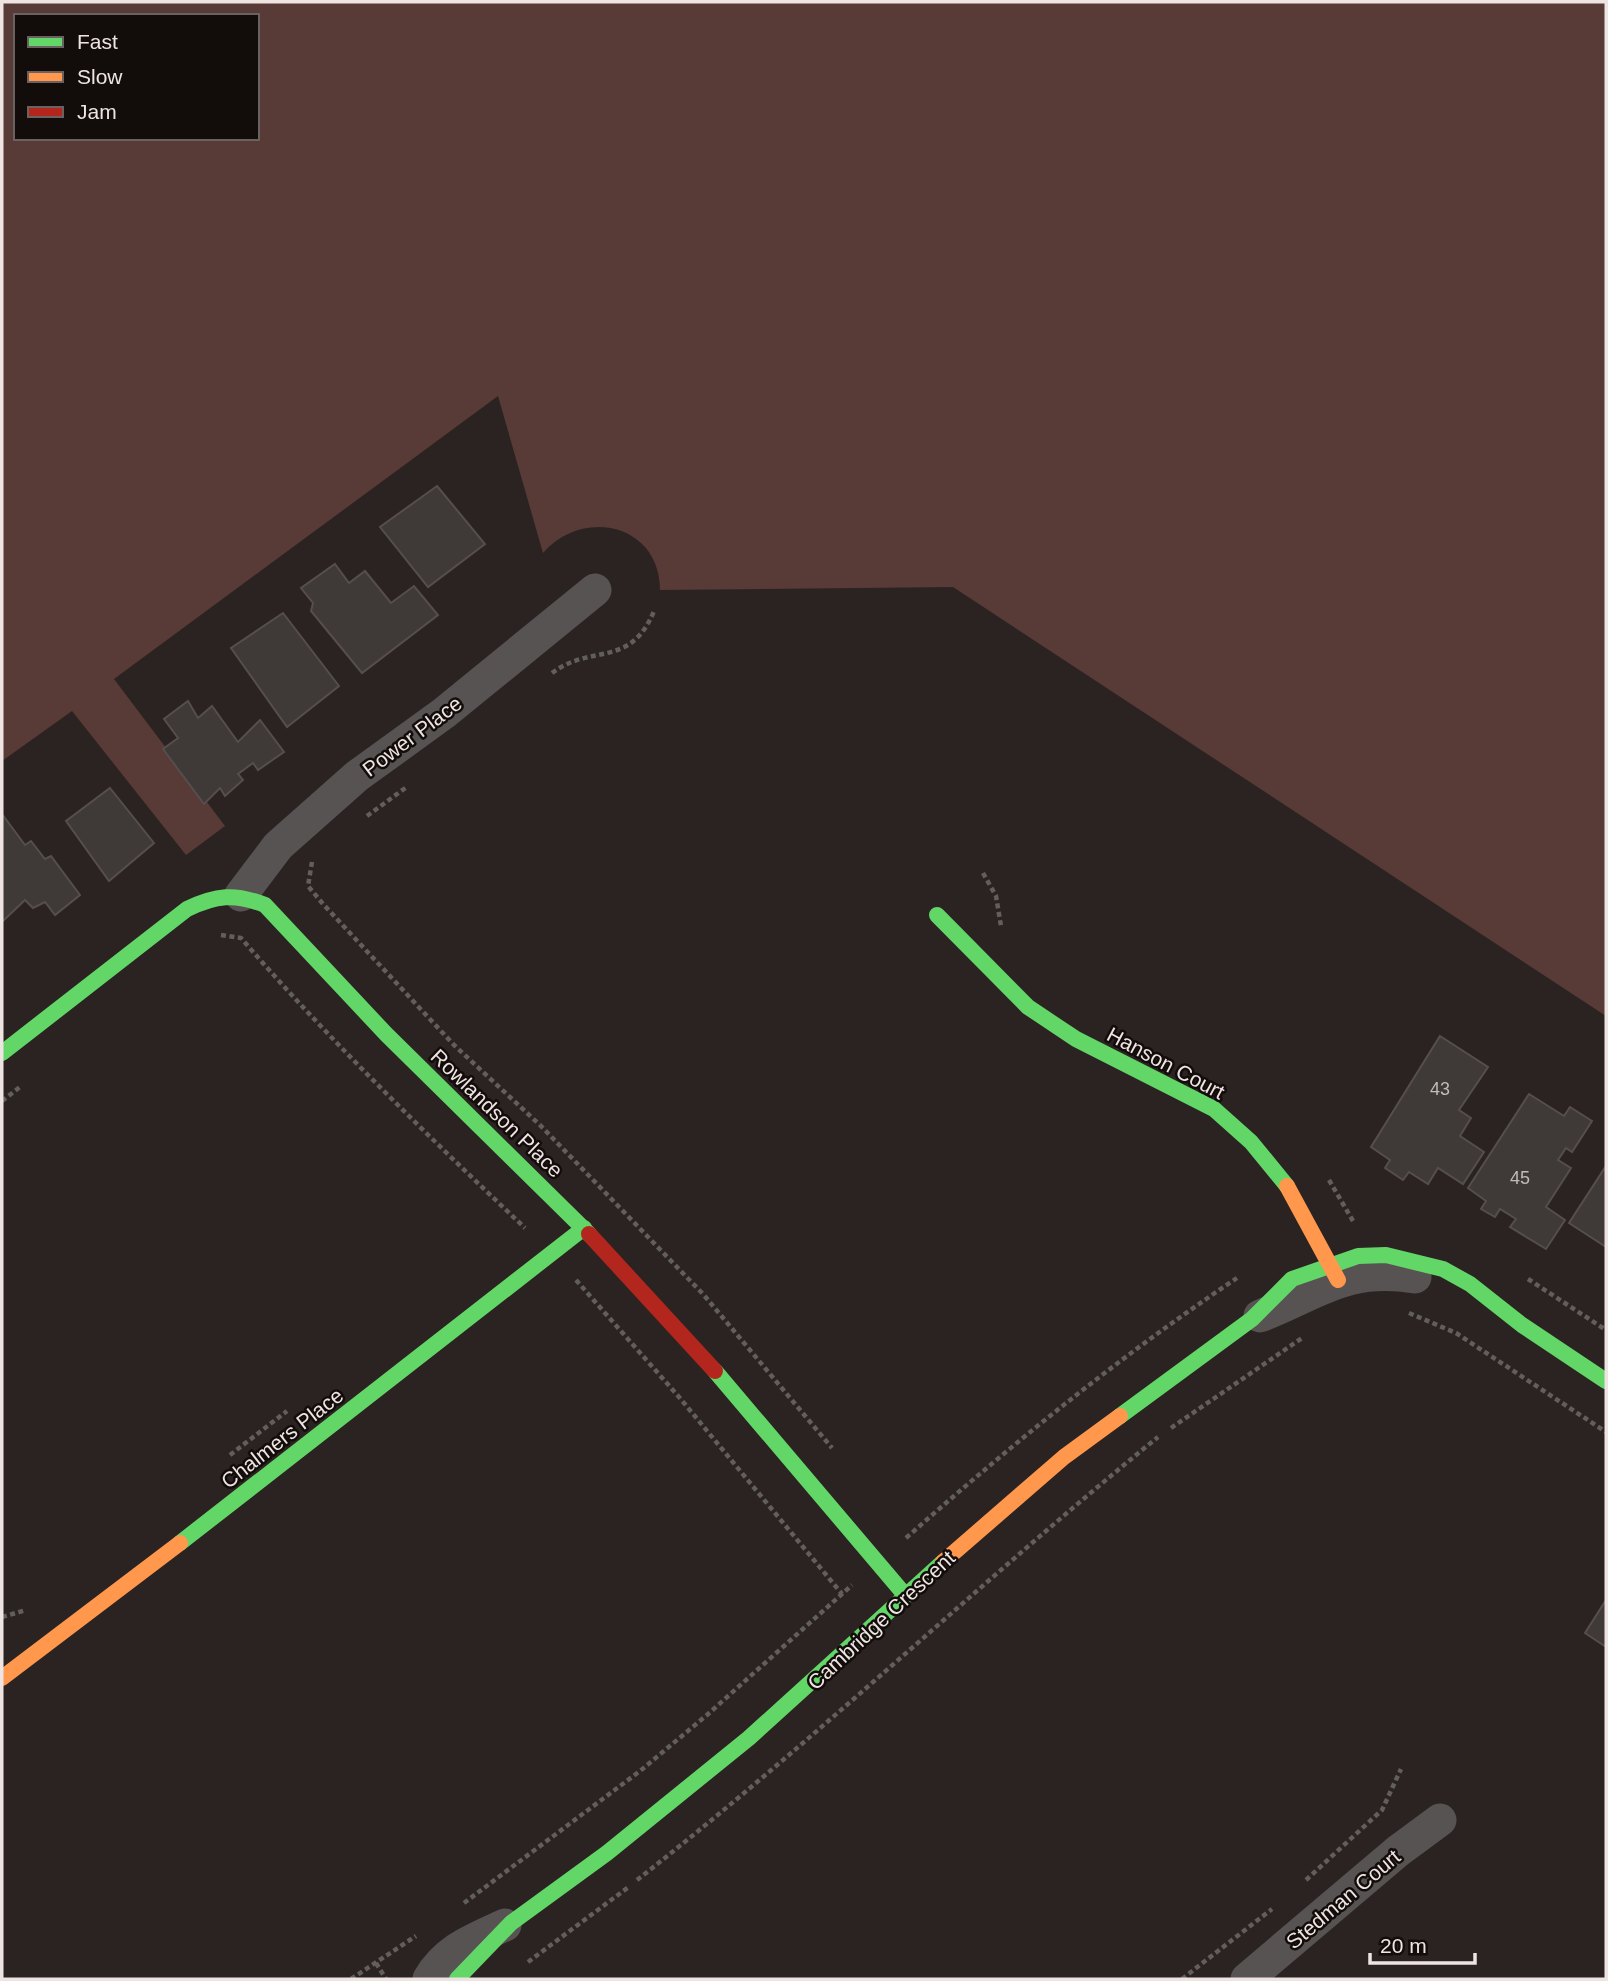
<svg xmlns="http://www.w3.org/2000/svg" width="1608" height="1981" viewBox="0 0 1608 1981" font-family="Arial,sans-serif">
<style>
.green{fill:#583a36;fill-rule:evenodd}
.building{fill:#3f3938;stroke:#554e4d;stroke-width:2}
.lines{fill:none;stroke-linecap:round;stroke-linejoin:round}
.path{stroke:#625e5e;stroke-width:4.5;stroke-dasharray:5 3.5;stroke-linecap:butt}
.street{stroke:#575353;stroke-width:33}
.fast{stroke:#63d668;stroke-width:16}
.slow{stroke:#ff974d;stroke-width:16}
.jam{stroke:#b3261e;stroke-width:16}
.labels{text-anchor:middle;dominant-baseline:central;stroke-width:5;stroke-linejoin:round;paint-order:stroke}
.number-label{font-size:18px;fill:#c2b9b8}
.street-label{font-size:21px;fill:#eee4e2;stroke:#120c0b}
</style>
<rect width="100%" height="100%" fill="#2b2322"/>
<path class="green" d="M 2,2 L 1606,2 L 1606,1016 L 953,587 L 660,590 C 660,524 583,507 543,553 L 498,396 L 114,679 L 225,826 L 186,855 L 72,711 L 2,761 ZM 16,16 L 257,16 L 257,138 L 16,138 Z"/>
<g class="building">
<polygon points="437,486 485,544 428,587 380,527"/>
<polygon points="335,564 349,583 365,571 391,603 414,586 438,615 362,673 311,611 313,603 301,588"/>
<polygon points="283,613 339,686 287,727 231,648"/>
<polygon points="188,701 198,718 212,706 238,742 260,720 284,752 258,770 253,763 238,774 243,780 225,796 220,788 204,804 163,749 178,738 164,719"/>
<polygon points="110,788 154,843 109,881 66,821"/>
<polygon points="2,814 25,845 31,841 45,859 51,856 80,895 55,915 45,902 33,908 25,900 2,922"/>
<polygon points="1440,1036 1488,1067 1459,1110 1471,1118 1460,1136 1484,1152 1463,1184 1438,1168 1428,1184 1409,1172 1403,1180 1385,1168 1390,1160 1371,1147"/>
<polygon points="1529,1094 1564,1116 1570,1107 1592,1121 1572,1152 1566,1148 1558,1160 1571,1168 1546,1207 1565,1220 1546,1249 1510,1227 1516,1219 1500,1209 1495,1217 1481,1209 1486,1201 1468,1188"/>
<polygon points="1606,1166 1606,1247 1569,1223"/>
<polygon points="1606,1600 1606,1647 1585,1633"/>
</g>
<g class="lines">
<g class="path">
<path d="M 552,673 C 592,643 630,669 654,611"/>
<polyline points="367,816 408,786"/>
<polyline points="312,862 308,886 323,904 454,1045 541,1126 703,1294 832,1448"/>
<polyline points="983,873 996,896 1001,926"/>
<path d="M 221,935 L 241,938 C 330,1041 426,1134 525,1228"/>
<polyline points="2,1101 20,1087"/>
<polyline points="1329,1180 1353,1221"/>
<polyline points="1528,1279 1606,1330"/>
<polyline points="576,1280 679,1397 842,1594"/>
<polyline points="1409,1313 1456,1333 1606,1432"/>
<polyline points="1171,1428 1302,1338"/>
<polyline points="230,1455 287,1411"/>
<path d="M 906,1538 C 1012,1444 1119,1357 1237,1278"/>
<polyline points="2,1617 26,1610"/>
<path d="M 637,1880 C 817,1739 981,1581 1158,1437"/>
<polyline points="1306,1880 1382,1810 1401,1769"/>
<polyline points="464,1903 640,1771 707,1715 852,1585"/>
<polyline points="528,1962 630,1886"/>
<polyline points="376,1963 386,1979"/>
<polyline points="351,1979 416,1936"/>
<polyline points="1182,1979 1272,1909"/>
</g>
<g class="street">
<polyline points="241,895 278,846 357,776 444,713 595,590"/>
<path d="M 1260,1316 C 1319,1293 1346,1266 1415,1277"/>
<path d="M 429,1979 C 446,1949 475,1939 505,1925"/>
<polyline points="1247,1979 1398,1851 1440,1820"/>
</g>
<g class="fast">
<polyline points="937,915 1028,1007 1076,1039 1214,1109 1251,1142 1287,1186"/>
<path d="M 2,1053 L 187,909 C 216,895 235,893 265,905 L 386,1034 L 589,1234"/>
<polyline points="715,1371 905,1595"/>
<polyline points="1120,1416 1252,1319 1292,1279 1358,1256 1386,1255 1443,1269 1470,1284 1522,1325 1606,1381"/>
<polyline points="180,1543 584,1228"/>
<polyline points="457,1979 511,1923 607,1853 749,1738 943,1562"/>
</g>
<g class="slow">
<polyline points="1287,1186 1338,1280"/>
<polyline points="943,1562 1064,1457 1120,1416"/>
<polyline points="2,1678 180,1543"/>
</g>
<polyline class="jam" points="589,1234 715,1371"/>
</g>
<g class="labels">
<g class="number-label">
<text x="1440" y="1089">43</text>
<text x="1520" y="1178">45</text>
</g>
<g class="street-label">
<text transform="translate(412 736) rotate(-37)">Power Place</text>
<text transform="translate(1166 1063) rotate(28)">Hanson Court</text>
<text transform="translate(497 1113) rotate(44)">Rowlandson Place</text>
<text transform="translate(282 1438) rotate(-38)">Chalmers Place</text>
<text transform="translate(881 1620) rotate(-43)">Cambridge Crescent</text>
<text transform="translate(1343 1899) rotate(-40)">Stedman Court</text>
</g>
</g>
<rect width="1608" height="1981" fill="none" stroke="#eee4e2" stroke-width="7"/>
<rect x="14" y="14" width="245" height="126" fill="#120c0b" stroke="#6a6261" stroke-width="2"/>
<rect x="28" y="37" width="35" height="10" fill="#63d668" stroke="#6a6261" stroke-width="2"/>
<text x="77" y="49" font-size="21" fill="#eee4e2">Fast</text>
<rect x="28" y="72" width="35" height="10" fill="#ff974d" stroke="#6a6261" stroke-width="2"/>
<text x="77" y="84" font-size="21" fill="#eee4e2">Slow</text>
<rect x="28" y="107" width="35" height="10" fill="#b3261e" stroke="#6a6261" stroke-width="2"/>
<text x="77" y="119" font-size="21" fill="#eee4e2">Jam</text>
<path d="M1370 1953v10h105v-10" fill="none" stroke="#eee4e2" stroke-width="3.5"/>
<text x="1380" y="1953" font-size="21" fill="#eee4e2" stroke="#120c0b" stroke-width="5" paint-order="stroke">20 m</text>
</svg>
